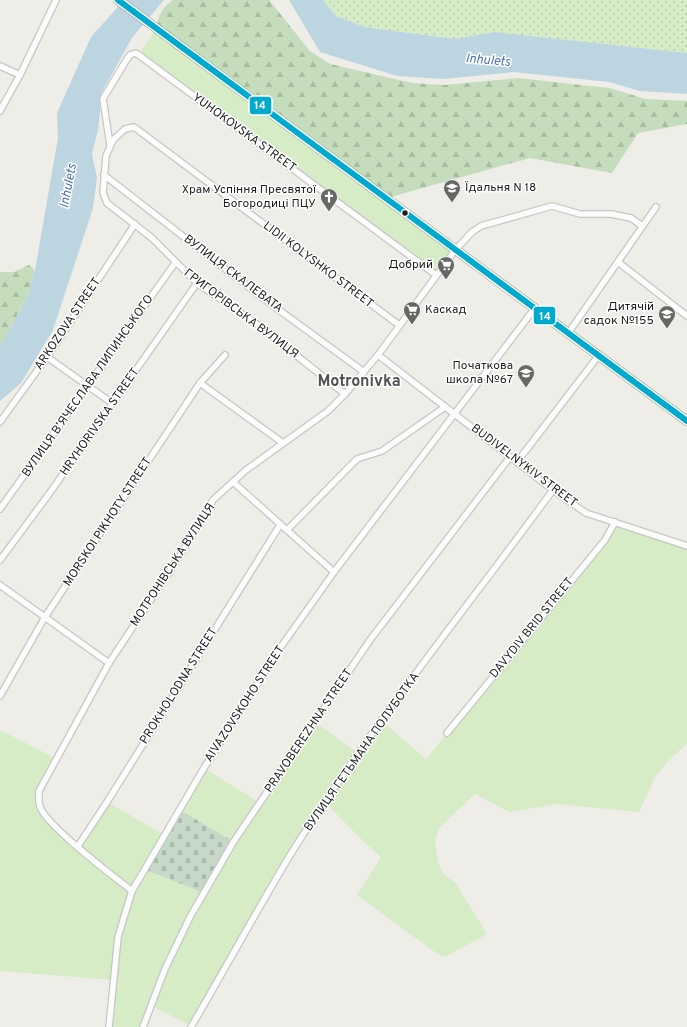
<svg xmlns="http://www.w3.org/2000/svg" width="687" height="1027" viewBox="0 0 687 1027" font-family="Overpass,sans-serif">
<style>
.grass{fill:url(#grass-dots)}
.forest{fill:url(#forest-firs)}
.cemetery{fill:url(#cemetery-stones)}
.garden{fill:#d6ecc6}
.water{fill:#bcd5e1}
.lines{fill:none;stroke-linecap:round;stroke-linejoin:round}
.street-casing{stroke:#c6c6c4;stroke-width:8}
.secondary-casing{stroke:#94987f;stroke-width:10}
.street{stroke:#fcfcfc;stroke-width:5.5}
.secondary{stroke:#f2f4eb;stroke-width:8}
.bus-1-casing{stroke:#fff;stroke-width:9}
.bus-1{stroke:#00a9ce;stroke-width:6}
.bus-dot{fill:#1f1f1f;stroke:#fff;stroke-width:1.5}
.labels{text-anchor:middle;dominant-baseline:central;stroke-width:3;stroke-linejoin:round;paint-order:stroke}
.street-label{font-size:12px;fill:#1f1f1f;stroke:#fff}
.poi-label{font-size:12px;fill:#1f1f1f;stroke:#fff;text-anchor:end}
.water-label{font-size:13px;font-style:italic;fill:#4a72b1;stroke:#fff}
.district-label{font-size:16px;font-weight:bold;fill:#525252;stroke:#fff}
.line-badge{stroke:#fff;stroke-width:1.5}
.badge-label{font-size:11px;text-anchor:middle;font-weight:bold;fill:#fff}
</style>
<defs>
<pattern id="grass-dots" width="8" height="8" patternUnits="userSpaceOnUse"><rect width="8" height="8" fill="#d6ecc6"/><path d="M2 2h.1M6 6h.1" fill="none" stroke="#b7caaa" stroke-width="1.8" stroke-linecap="round"/></pattern>
<pattern id="forest-firs" width="22" height="20" patternUnits="userSpaceOnUse"><rect width="22" height="20" fill="#c5ddbd"/><path d="M5 1l3.5 6h-7zM16 11l3.5 6h-7z" fill="#a9bda2"/></pattern>
<pattern id="cemetery-stones" width="16" height="16" patternUnits="userSpaceOnUse"><rect width="16" height="16" fill="#c6d9c9"/><path d="M2 7V4a2 2 0 0 1 4 0v3zM10 15v-3a2 2 0 0 1 4 0v3z" fill="#aabaac"/></pattern>
</defs>
<rect width="100%" height="100%" fill="#eeede8"/>
<polygon class="grass" points="323,0 687,0 687,53 495,32 455,39 364,27 336,16"/>
<g class="forest">
<path d="M 173,0 L 269,0 L 310,51 L 330,64 L 412,83 L 444,85 L 518,78 L 609,88 L 646,99 L 687,101 L 687,124 L 638,133 L 612,173 L 530,158 L 387,198 L 156,29 C 158,16 162,7 173,0 Z"/>
<polygon points="29,265 35,270 27,297 0,347 0,272 14,272"/>
</g>
<polygon class="cemetery" points="180,810 234,841 204,893 145,870"/>
<g class="garden">
<polygon points="156,29 456,249 436,275 139,54"/>
<polygon points="615,522 687,546 687,744 673,756 655,777 639,812 558,804 509,812 475,794 439,828 435,841 438,863 445,876 455,882 487,934 445,957 439,955 357,895 381,857 361,839 326,803 293,852 192,1026 151,1006 143,1027 109,1027 114,980 0,971 0,730 57,759 39,791 40,807 77,846 107,802 165,835 146,870 204,893 234,842 180,810 204,768 260,803 315,722 359,754 382,721 426,759 605,540"/>
</g>
<g class="water">
<polygon points="124,0 164,0 132,38 102,92 98,130 92,154 97,178 93,208 53,330 21,383 0,401 0,347 27,297 35,270 58,138 57,113 91,37"/>
<polygon points="289,0 323,0 336,16 364,27 455,39 495,32 687,53 687,94 640,91 609,82 514,72 443,79 397,76 320,52"/>
</g>
<g class="lines">
<g class="street-casing">
<g id="street">
<polyline points="0,66 20,75"/>
<polyline points="0,111 20,75 56,0"/>
<polyline points="110,145 103,99 127,59 130,55 136,53 436,275"/>
<polyline points="104,175 264,299 364,372"/>
<polyline points="618,262 687,316"/>
<polyline points="569,332 656,207"/>
<polyline points="378,355 553,490 586,513 687,546"/>
<polyline points="47,357 112,403"/>
<polyline points="200,383 283,443"/>
<polyline points="345,394 258,325 197,283 152,238 107,203 103,193 106,156 113,140 125,129 134,127 399,325"/>
<polyline points="0,422 47,357 135,224"/>
<polyline points="517,462 599,355"/>
<polyline points="233,482 334,572"/>
<polyline points="0,509 175,263"/>
<polyline points="287,530 357,459 382,451 445,407"/>
<polyline points="0,560 49,494 197,283"/>
<polyline points="0,585 109,663"/>
<polyline points="0,696 45,617 99,535 200,383 225,355"/>
<polyline points="447,733 605,540 615,522"/>
<polyline points="78,846 107,802 280,525"/>
<path d="M 132,891 C 112,875 48,827 40,807 C 38,802 39,797 39,791 L 109,663 L 181,554 L 213,500 L 246,470 L 328,411 L 345,394 L 378,355 L 456,249 L 472,232 L 481,226 L 552,206 L 580,214 L 611,214 L 631,218 L 642,226"/>
<polyline points="109,1027 118,937 132,891 204,768 278,651 334,572 535,308"/>
<polyline points="143,1027 165,969 190,917 234,841 370,640 510,457"/>
<path d="M 191,1027 C 225,969 257,910 292,852 C 371,726 465,610 553,490"/>
</g>
</g>
<g class="secondary-casing">
<polyline id="secondary" points="118,0 687,421"/>
</g>
<use href="#street" class="street"/>
<use href="#secondary" class="secondary"/>
<g class="bus-1-casing">
<polyline id="bus-1" points="118,0 687,421"/>
</g>
<use href="#bus-1" class="bus-1"/>
</g>
<defs>
<g id="school-pin" transform="scale(0.9)"><path d="M0 17L-7.5 6A9.5 9.5 0 1 1 7.5 6Z" fill="#676765" stroke="#fff"/><path d="M0-5L7-2L0 1L-7-2ZM-4 1L0 2.5L4 1V4Q0 6-4 4Z" fill="#fff"/></g>
<g id="church-pin" transform="scale(0.9)"><path d="M0 17L-7.5 6A9.5 9.5 0 1 1 7.5 6Z" fill="#676765" stroke="#fff"/><path d="M-1.2-6h2.4v3.5h3.3v2.4h-3.3V6h-2.4V-.1h-3.3v-2.4h3.3Z" fill="#fff"/></g>
<g id="supermarket-pin" transform="scale(0.9)"><path d="M0 17L-7.5 6A9.5 9.5 0 1 1 7.5 6Z" fill="#676765" stroke="#fff"/><path d="M-6-5.5h2.5l.6 2H6L4.5 2H-2.5L-4.4-4H-6ZM-1.5 3.2a1.3 1.3 0 1 0 .1 0ZM3 3.2a1.3 1.3 0 1 0 .1 0Z" fill="#fff"/></g>
</defs>
<g fill-rule="evenodd">
<use href="#school-pin" x="452" y="188"/>
<use href="#church-pin" x="329" y="197"/>
<use href="#supermarket-pin" x="446" y="265"/>
<use href="#supermarket-pin" x="412" y="310"/>
<use href="#school-pin" x="667" y="314"/>
<use href="#school-pin" x="526" y="373"/>
</g>
<circle class="bus-dot" cx="405" cy="213" r="3.5"/>
<g class="labels">
<g class="street-label">
<text transform="translate(244 133) rotate(36)">YUHOKOVSKA STREET</text>
<text transform="translate(318 265) rotate(37)">LIDII KOLYSHKO STREET</text>
<text transform="translate(233 274) rotate(37)">ВУЛИЦЯ СКАЛЕВАТА</text>
<text transform="translate(241 314) rotate(37)">ГРИГОРІВСЬКА ВУЛИЦЯ</text>
<text transform="translate(68 324) rotate(-56)">ARKOZOVA STREET</text>
<text transform="translate(88 386) rotate(-55)">ВУЛИЦЯ В’ЯЧЕСЛАВА ЛИПИНСЬКОГО</text>
<text transform="translate(100 422) rotate(-55)">HRYHORIVSKA STREET</text>
<text transform="translate(524 466) rotate(37)">BUDIVELNYKIV STREET</text>
<text transform="translate(108 522) rotate(-57)">MORSKOI PIKHOTY STREET</text>
<text transform="translate(173 565) rotate(-57)">МОТРОНІВСЬКА ВУЛИЦЯ</text>
<text transform="translate(532 628) rotate(-51)">DAVYDIV BRID STREET</text>
<text transform="translate(179 686) rotate(-58)">PROKHOLODNA STREET</text>
<text transform="translate(245 704) rotate(-57)">AIVAZOVSKOHO STREET</text>
<text transform="translate(309 731) rotate(-56)">PRAVOBEREZHNA STREET</text>
<text transform="translate(362 752) rotate(-55)">ВУЛИЦЯ ГЕТЬМАНА ПОЛУБОТКА</text>
</g>
<g class="poi-label">
<text x="465" y="188" text-anchor="start">Їдальня N 18</text>
<text x="316" y="190">Храм Успіння Пресвятої<tspan x="316" dy="14">Богородиці ПЦУ</tspan></text>
<text x="433" y="265">Добрий</text>
<text x="654" y="307">Дитячій<tspan x="654" dy="14">садок №155</tspan></text>
<text x="425" y="310" text-anchor="start">Каскад</text>
<text x="513" y="366">Початкова<tspan x="513" dy="14">школа №67</tspan></text>
</g>
<g class="water-label">
<text transform="translate(488 61) rotate(5)">Inhulets</text>
<text transform="translate(69 186) rotate(-79)">Inhulets</text>
</g>
<g class="district-label">
<text x="359" y="382">Motronivka</text>
</g>
</g>
<g class="line-badge">
<rect x="249" y="96" width="23" height="19" rx="4" fill="#00a9ce"/>
<rect x="533" y="306" width="23" height="19" rx="4" fill="#00a9ce"/>
</g>
<g class="badge-label">
<text x="260" y="109">14</text>
<text x="545" y="320">14</text>
</g>
</svg>
